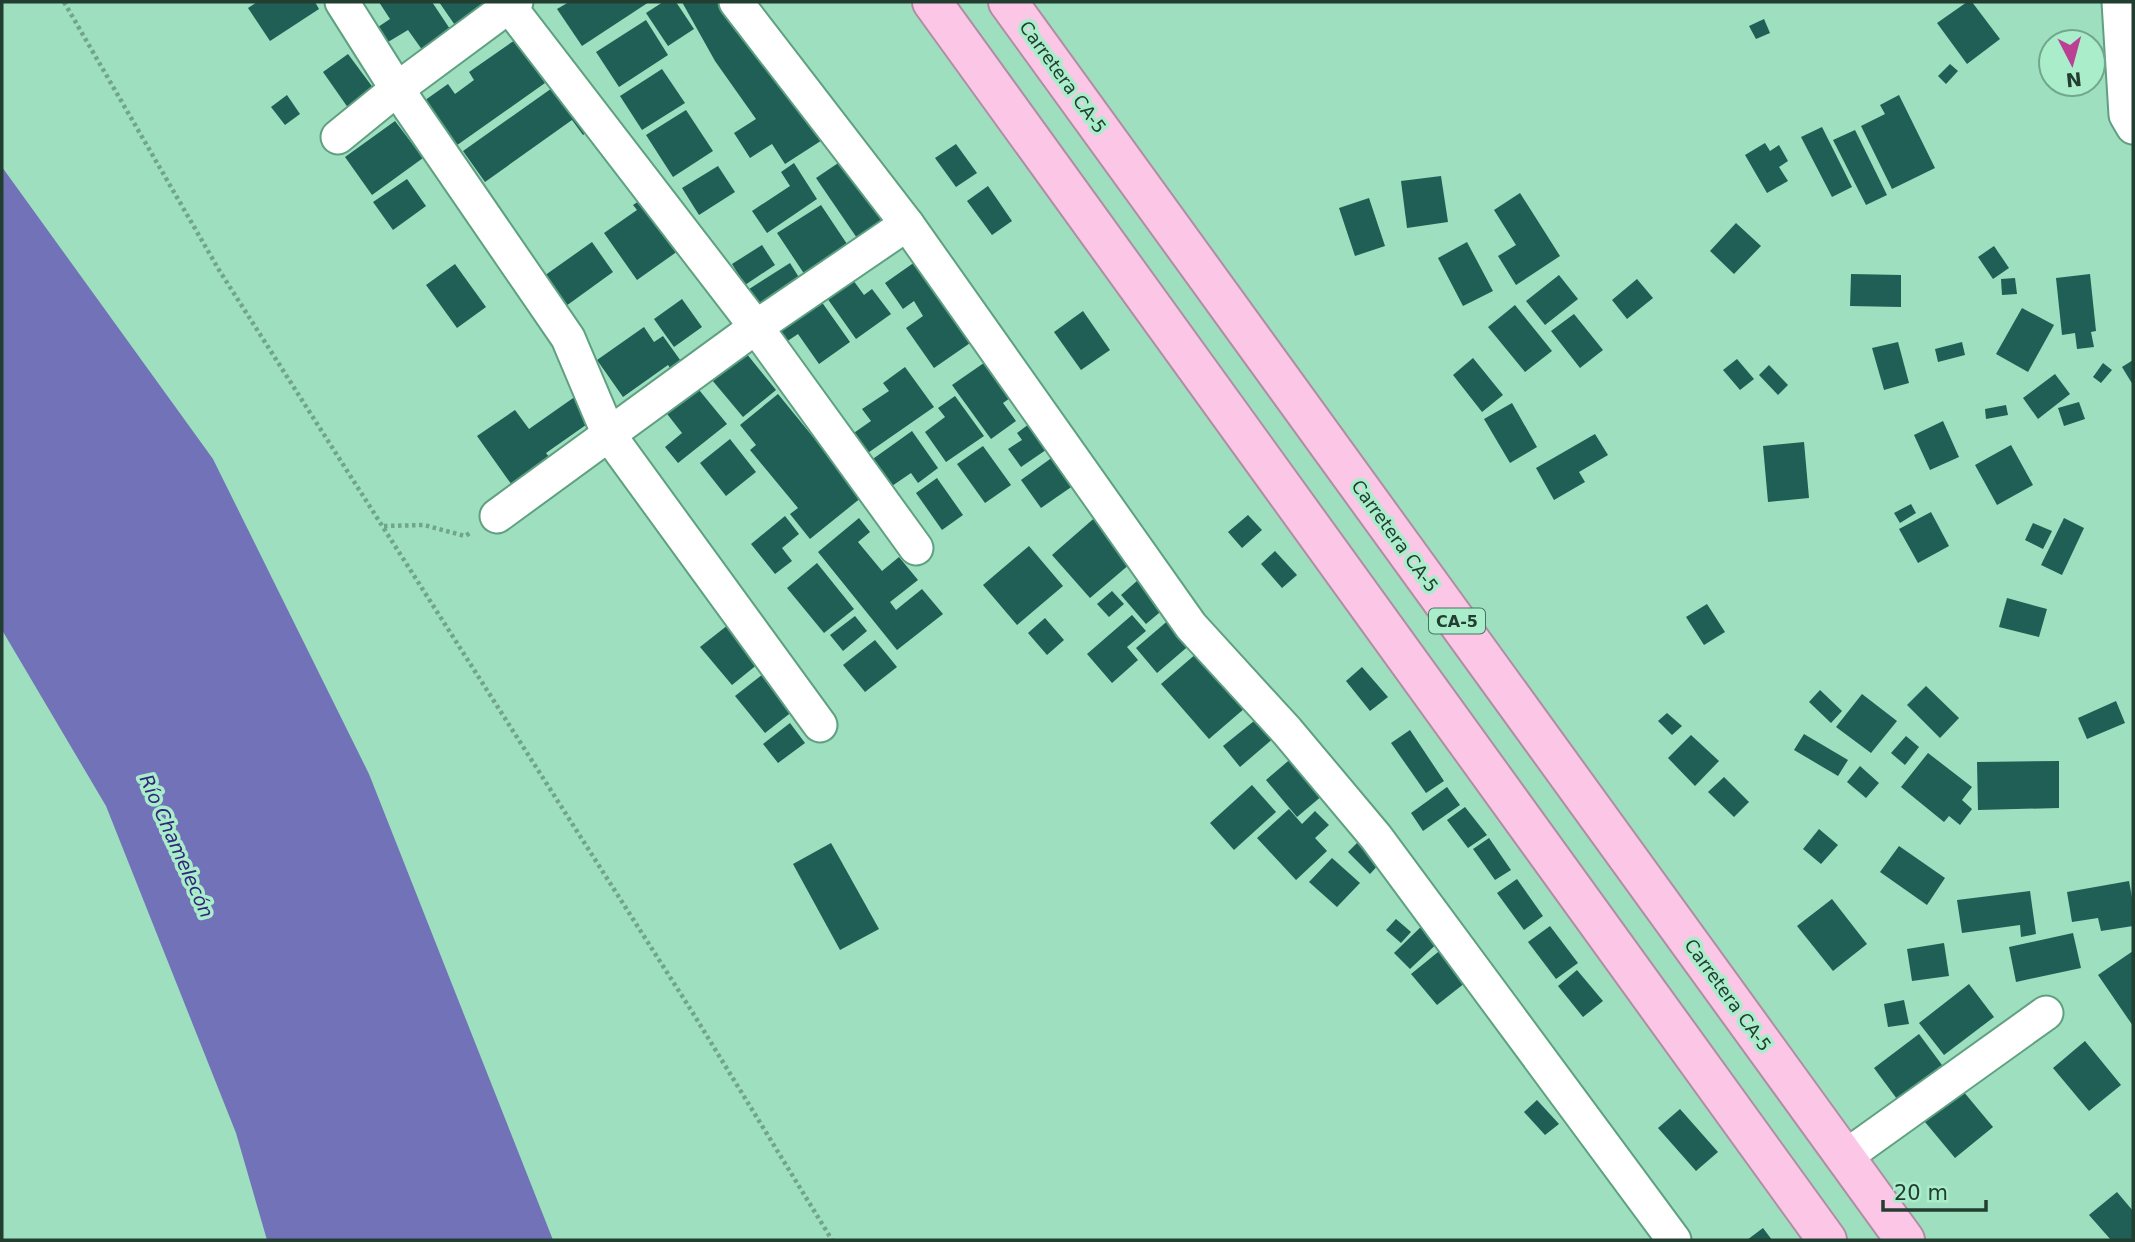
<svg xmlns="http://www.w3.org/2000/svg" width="2135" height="1242" viewBox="0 0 2135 1242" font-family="'DejaVu Sans',sans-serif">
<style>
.water{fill:#7272b9}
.building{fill:#1f5f56}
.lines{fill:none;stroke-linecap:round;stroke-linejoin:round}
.minor-casing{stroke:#5fa081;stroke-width:37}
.trunk-casing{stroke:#af8ea3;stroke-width:42}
.path{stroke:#71a58b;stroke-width:4.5;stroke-dasharray:3.5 3.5;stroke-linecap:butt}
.minor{stroke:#fff;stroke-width:33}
.trunk{stroke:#fcc7e7;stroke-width:38}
.labels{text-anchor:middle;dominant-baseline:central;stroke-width:7;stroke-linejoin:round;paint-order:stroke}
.shield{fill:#a9edcb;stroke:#4a725f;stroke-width:2}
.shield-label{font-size:16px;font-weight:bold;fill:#223e31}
.street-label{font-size:18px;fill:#223e31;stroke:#a9edcb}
.water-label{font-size:19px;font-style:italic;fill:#32277b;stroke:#a9edcb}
</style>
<rect width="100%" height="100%" fill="#9ddfbe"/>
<polygon class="water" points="2,167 213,459 369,774 553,1240 267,1240 236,1133 106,806 2,630"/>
<g class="building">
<polygon points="257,2 315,2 319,9 270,41 248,8"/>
<polygon points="379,2 432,2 452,32 423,51 408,30 388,42 378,27 390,19"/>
<polygon points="439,2 496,2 459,31"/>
<polygon points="569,2 649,2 582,46 557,9"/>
<polygon points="663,2 676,2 694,29 668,46 646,13"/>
<polygon points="682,2 725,2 745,42 755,35 830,135 785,164 772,144 750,158 734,133 756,119 715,61"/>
<polygon points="1967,2 1972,2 2000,39 1967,64 1937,23"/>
<polygon points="1764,19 1770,33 1756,39 1749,26"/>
<polygon points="646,20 668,55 619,87 596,52"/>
<polygon points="515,40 545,83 453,148 421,103 448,84 455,94 474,80 469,72"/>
<polygon points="348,54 377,93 351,112 323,72"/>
<polygon points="1950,64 1958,71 1946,84 1938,76"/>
<polygon points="662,69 685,103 642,130 620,96"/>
<polygon points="562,81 595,127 583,135 572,120 485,182 463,151"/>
<polygon points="287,95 300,114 285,125 271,107"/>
<polygon points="1899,95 1935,168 1892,189 1861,126 1885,114 1880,105"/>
<polygon points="686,110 713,151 673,177 646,135"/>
<polygon points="395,121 423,158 372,195 345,157"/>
<polygon points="1822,127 1852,187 1832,197 1801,137"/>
<polygon points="1855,130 1887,195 1866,205 1833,140"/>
<polygon points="1765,143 1770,151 1779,145 1788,161 1779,167 1788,181 1767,193 1745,155"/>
<polygon points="956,144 977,173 956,187 935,158"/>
<polygon points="853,153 895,216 859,241 816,178"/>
<polygon points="794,163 817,199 767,233 752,211 790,186 781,172"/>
<polygon points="718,166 735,192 699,215 682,188"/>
<polygon points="1441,176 1448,222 1407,228 1401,181"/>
<polygon points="407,179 426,206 393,230 373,202"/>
<polygon points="988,186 1012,221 992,235 967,201"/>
<polygon points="1520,193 1560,256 1516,285 1498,256 1516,245 1494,210"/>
<polygon points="648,195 685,246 637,280 604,233 637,210 633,205"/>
<polygon points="1369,198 1385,246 1355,256 1339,208"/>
<polygon points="821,205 849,247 805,275 777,233"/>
<polygon points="1736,223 1761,246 1734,274 1710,251"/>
<polygon points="592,242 613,272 566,306 544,276"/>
<polygon points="1467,242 1493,291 1463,306 1438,258"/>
<polygon points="762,245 775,265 745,285 732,264"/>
<polygon points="1994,246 2009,268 1993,279 1978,257"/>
<polygon points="922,257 973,341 934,368 906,328 923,316 914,301 903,309 885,283"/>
<polygon points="790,263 800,279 756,307 746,291"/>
<polygon points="455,264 486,307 457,328 426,285"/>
<polygon points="1851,274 1901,275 1901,307 1850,306"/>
<polygon points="2090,274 2096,331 2091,332 2094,347 2077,349 2075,333 2062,335 2056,278"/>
<polygon points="1559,275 1578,299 1545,325 1526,301"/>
<polygon points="2015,278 2017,294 2002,295 2001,279"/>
<polygon points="1637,279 1653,298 1627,319 1612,300"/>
<polygon points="853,280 864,295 872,289 891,314 856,339 827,298"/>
<polygon points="682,299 702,327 674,347 654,319"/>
<polygon points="821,301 850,342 819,364 798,334 783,344 775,333"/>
<polygon points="1515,305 1552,351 1525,372 1488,327"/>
<polygon points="2022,308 2054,325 2028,372 1996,354"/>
<polygon points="1083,311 1110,350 1081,370 1054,332"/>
<polygon points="1574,314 1603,350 1580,368 1551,331"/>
<polygon points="644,327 654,342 663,336 683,364 673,372 668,365 623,397 597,360"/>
<polygon points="1898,342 1909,383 1884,390 1872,348"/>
<polygon points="1962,342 1965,355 1938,362 1935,349"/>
<polygon points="746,353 776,390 743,417 712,380"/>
<polygon points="994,356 1020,391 1003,403 1016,421 991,439 952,385"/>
<polygon points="1473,358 1503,395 1482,412 1453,375"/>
<polygon points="1737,359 1754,379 1740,390 1723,370"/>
<polygon points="2133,360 2133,385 2122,367"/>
<polygon points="2103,363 2112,370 2101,383 2093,377"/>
<polygon points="1769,365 1788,385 1778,395 1759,375"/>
<polygon points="905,367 934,407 862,457 848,437 871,421 862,409 889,391 883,383"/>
<polygon points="2055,374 2070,394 2038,419 2023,398"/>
<polygon points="695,385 727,424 678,463 665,447 682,433 664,410"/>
<polygon points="778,394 862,497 810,539 790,514 798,508 750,450 756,445 740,425"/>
<polygon points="576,396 593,420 546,453 552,461 514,488 477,436 515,410 529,429"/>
<polygon points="955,396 984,436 946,462 925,432 945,417 938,408"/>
<polygon points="2079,402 2085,419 2064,426 2058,408"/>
<polygon points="1512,403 1537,447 1510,463 1484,419"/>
<polygon points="2006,405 2008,415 1986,419 1985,409"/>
<polygon points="1041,415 1059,441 1021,467 1008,449 1022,440 1017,433"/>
<polygon points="1943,421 1959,457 1930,470 1914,435"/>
<polygon points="912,431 938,468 918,483 911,473 889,488 870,461"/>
<polygon points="1595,434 1608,455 1579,472 1585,482 1554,500 1536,468"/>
<polygon points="730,439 756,472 726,496 700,463"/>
<polygon points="1804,442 1809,498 1768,502 1763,446"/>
<polygon points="2011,445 2033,485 1997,505 1975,465"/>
<polygon points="983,446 1011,485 985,503 957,464"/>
<polygon points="1057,454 1077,483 1041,508 1021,480"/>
<polygon points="937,478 963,515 942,530 916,493"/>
<polygon points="1911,504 1916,513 1900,523 1894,513"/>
<polygon points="1931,512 1949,546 1918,563 1899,529"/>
<polygon points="1099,514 1137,558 1090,598 1052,555"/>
<polygon points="1248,515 1262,530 1242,548 1228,532"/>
<polygon points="785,516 799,534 782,548 792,561 775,574 751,544"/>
<polygon points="859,518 870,532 858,542 882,571 899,557 918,580 890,602 896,610 922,589 943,614 897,650 818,552"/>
<polygon points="2064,518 2084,528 2062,575 2041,565"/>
<polygon points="2033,523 2052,531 2043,549 2025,540"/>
<polygon points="1029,546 1063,586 1017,625 983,585"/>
<polygon points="1275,551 1297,575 1282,588 1261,564"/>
<polygon points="817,563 854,609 824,633 787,588"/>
<polygon points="1146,573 1172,602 1146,624 1121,595"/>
<polygon points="1112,591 1124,604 1109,617 1097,604"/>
<polygon points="2007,598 2047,609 2039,637 1999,627"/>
<polygon points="1707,604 1725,632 1704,645 1686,617"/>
<polygon points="1178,612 1199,637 1157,673 1136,648"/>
<polygon points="1132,615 1146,631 1127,647 1138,660 1112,683 1087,654"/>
<polygon points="855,616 867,631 843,651 830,635"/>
<polygon points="1045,618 1064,640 1047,655 1028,633"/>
<polygon points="733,621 764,659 732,685 700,647"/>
<polygon points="875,640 897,667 865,692 843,665"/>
<polygon points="1204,647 1252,702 1209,739 1161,684"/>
<polygon points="1362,667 1388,697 1370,711 1346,681"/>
<polygon points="768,670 798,707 765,733 735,696"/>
<polygon points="1926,686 1959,718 1940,738 1907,705"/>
<polygon points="1820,690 1842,711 1831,723 1809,702"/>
<polygon points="1862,694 1897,721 1871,753 1836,727"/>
<polygon points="2116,701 2125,723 2087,739 2078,718"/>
<polygon points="1667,713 1682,726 1672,735 1658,721"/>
<polygon points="1259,717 1276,736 1240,767 1223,746"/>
<polygon points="790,723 805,743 778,763 763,744"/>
<polygon points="1410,730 1444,781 1426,793 1391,743"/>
<polygon points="1804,734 1848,760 1838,776 1794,750"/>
<polygon points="1691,735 1719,761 1695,786 1668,758"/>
<polygon points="1906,736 1919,747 1905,765 1891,753"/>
<polygon points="1301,750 1323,795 1297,817 1266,780"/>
<polygon points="1928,753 1972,787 1962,800 1972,809 1960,825 1949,816 1944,822 1901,787"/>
<polygon points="2059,761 2059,808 1978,810 1977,762"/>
<polygon points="1860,766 1879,783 1866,798 1847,782"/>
<polygon points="1724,777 1749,802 1734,817 1708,792"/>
<polygon points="1252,785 1276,812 1234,850 1210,823"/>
<polygon points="1447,787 1460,805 1423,831 1411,813"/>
<polygon points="1465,807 1487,835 1468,848 1447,820"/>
<polygon points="1289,809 1302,824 1315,811 1329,825 1315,838 1327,851 1296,880 1257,838"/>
<polygon points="1819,829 1838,845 1821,864 1803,849"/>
<polygon points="1489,838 1511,870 1495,880 1473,849"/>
<polygon points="1360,840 1382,861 1370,874 1348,852"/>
<polygon points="831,843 879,929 840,950 793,864"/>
<polygon points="1899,846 1945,878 1927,905 1880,872"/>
<polygon points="1332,858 1360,883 1337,907 1309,882"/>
<polygon points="1517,879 1543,916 1524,930 1497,893"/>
<polygon points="2129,881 2133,903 2133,926 2101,931 2098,918 2072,922 2067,892"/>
<polygon points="2030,891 2036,934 2021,937 2020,925 1962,933 1957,900"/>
<polygon points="1832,899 1867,944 1833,971 1797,926"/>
<polygon points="1396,919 1411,932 1401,943 1386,930"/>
<polygon points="1428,920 1444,937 1410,969 1394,953"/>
<polygon points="1550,926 1578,963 1556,979 1528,942"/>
<polygon points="2073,933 2081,968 2016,982 2009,947"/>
<polygon points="1944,943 1949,976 1912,981 1907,949"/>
<polygon points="1443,948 1470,979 1437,1005 1411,974"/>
<polygon points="2133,951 2133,1026 2098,975"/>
<polygon points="1577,970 1603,1001 1583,1017 1558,986"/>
<polygon points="1969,984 1994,1017 1944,1055 1919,1023"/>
<polygon points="1904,1000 1909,1024 1888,1027 1884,1004"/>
<polygon points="1919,1034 1942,1065 1897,1099 1874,1068"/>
<polygon points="2085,1041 2121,1085 2089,1111 2053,1068"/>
<polygon points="1963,1091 1993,1127 1955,1158 1925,1122"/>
<polygon points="1537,1100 1559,1124 1545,1135 1524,1112"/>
<polygon points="1680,1109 1718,1152 1696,1171 1658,1128"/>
<polygon points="2117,1192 2133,1211 2133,1240 2111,1240 2089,1215"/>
<polygon points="1763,1228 1772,1240 1747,1240"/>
</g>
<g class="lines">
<g class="minor-casing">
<g id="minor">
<polyline points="342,2 397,89 568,338 609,435 820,725"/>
<polyline points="516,2 509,6 756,327 907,224"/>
<polyline points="736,2 907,224 1191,626 1287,731 1376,837 1674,1240"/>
<polyline points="2119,2 2126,115 2133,127"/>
<polyline points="338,137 397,89 509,6 506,2"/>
<polyline points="497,516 756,327 916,548"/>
<polyline points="1845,1157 2046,1013"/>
</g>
</g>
<g class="trunk-casing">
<g id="trunk">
<polyline points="932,2 1827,1240"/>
<polyline points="1008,2 1905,1240"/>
</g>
</g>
<g class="path">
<polyline points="64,2 219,270 691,1010 832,1240"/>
<polyline points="384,526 424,525 465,536 470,533"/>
</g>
<use href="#minor" class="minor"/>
<use href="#trunk" class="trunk"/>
</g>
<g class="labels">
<rect class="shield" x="1429" y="608.5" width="56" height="25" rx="5"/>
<g class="shield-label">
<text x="1457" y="621">CA-5</text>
</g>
<g class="street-label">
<text transform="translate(1063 77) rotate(54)">Carretera CA-5</text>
<text transform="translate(1395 536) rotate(54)">Carretera CA-5</text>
<text transform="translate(1728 995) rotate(54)">Carretera CA-5</text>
</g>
<g class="water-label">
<text transform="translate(177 846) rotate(66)">Río Chamelecón</text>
</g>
</g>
<rect width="2135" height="1242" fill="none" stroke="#223e31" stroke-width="7"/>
<g transform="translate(2072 63) rotate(174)"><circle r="33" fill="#a9edcb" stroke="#73a78d" stroke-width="2"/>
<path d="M0-5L12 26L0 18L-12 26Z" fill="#b94093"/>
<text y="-10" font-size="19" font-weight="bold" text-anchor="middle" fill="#223e31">N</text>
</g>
<path d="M1883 1200v10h103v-10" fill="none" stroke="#223e31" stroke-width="3.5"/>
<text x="1894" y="1200" font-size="21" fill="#223e31" stroke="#a9edcb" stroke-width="5" paint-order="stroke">20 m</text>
</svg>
